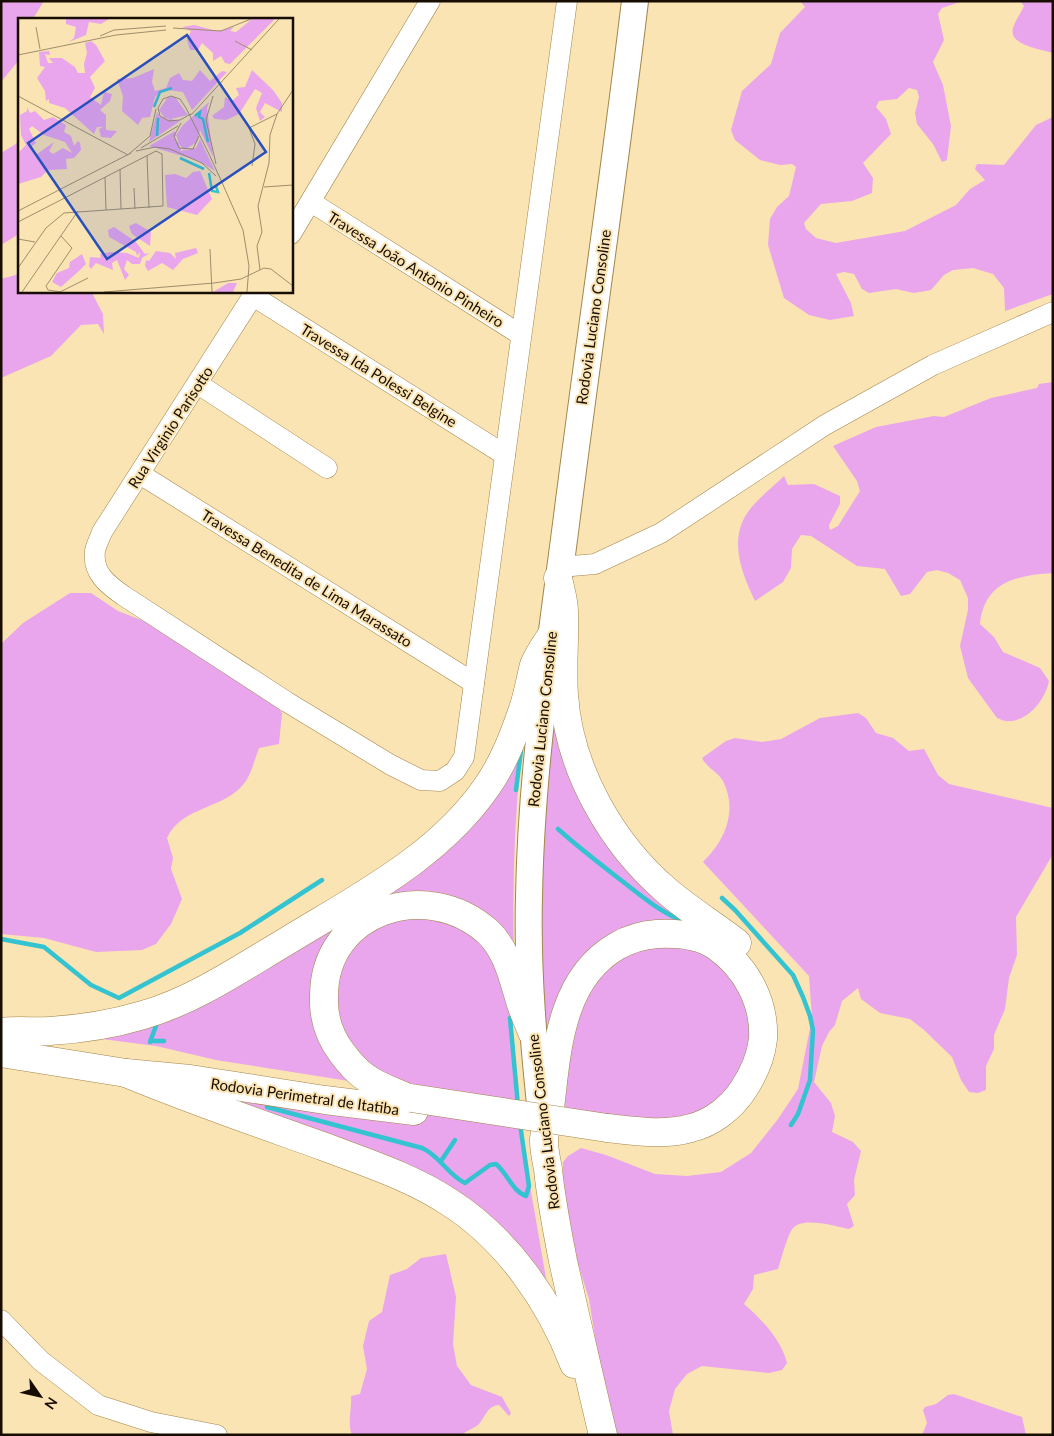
<svg xmlns="http://www.w3.org/2000/svg" width="1054" height="1436" viewBox="0 0 1054 1436" font-family="Lato,sans-serif">
<style>
.green{fill:#e9a6ec}
.lines{fill:none;stroke-linecap:round;stroke-linejoin:round}
.stream{stroke:#33c3d1;stroke-width:4.5}
.minor-casing{stroke:#a1864b;stroke-width:21}
.major-casing{stroke:#a1864b;stroke-width:28}
.highway-casing{stroke:#a1864b;stroke-width:29}
.minor{stroke:#fff;stroke-width:20}
.major{stroke:#fff;stroke-width:26}
.highway{stroke:#fff;stroke-width:28}
.highway-bridge-casing{stroke:#a1864b;stroke-width:29;stroke-linecap:butt}
.highway-bridge{stroke:#fff;stroke-width:28}
.labels{text-anchor:middle;dominant-baseline:central;stroke-width:4;stroke-linejoin:round;paint-order:stroke}
.street-label{font-size:15px;fill:#160c00;stroke:#fbe4b3}
.inset-river{fill:none;stroke:#33c3d1;stroke-width:2.5}
.inset-road{fill:none;stroke:#9f8e6b;stroke-width:1}
.view{fill:#284fbe;fill-opacity:0.15;stroke:#284fbe;stroke-width:2.5}
.inset-edge{fill:none;stroke:#160c00;stroke-width:2.5}
</style>
<rect width="100%" height="100%" fill="#fbe4b3"/>
<g class="green">
<polygon points="1,1 44,1 36,14 32,19 19,19 19,31 17,33 17,40 19,41 19,60 1,82"/>
<polygon points="800,1 963,1 942,8 938,14 944,40 933,62 943,85 951,126 947,160 942,162 933,144 917,124 915,113 919,97 917,90 909,88 897,99 879,101 876,107 886,119 891,134 863,163 873,178 872,193 852,201 821,204 804,223 806,229 816,238 836,243 905,231 956,205 970,189 985,180 975,169 977,164 1004,165 1036,125 1053,117 1053,294 1005,311 1004,288 993,274 973,268 953,270 944,275 931,290 914,293 896,289 869,293 862,289 854,274 844,272 836,274 851,303 854,316 830,320 809,315 784,298 768,245 770,219 777,207 789,196 796,167 792,164 780,165 760,160 735,140 731,130 742,91 771,64 780,33 805,7"/>
<path d="M 1020,1 L 1053,1 L 1053,53 C 1040,49 1008,45 1013,28 C 1015,21 1021,13 1024,6 Z"/>
<polygon points="19,142 19,234 1,245 1,153"/>
<polygon points="19,274 19,291 94,291 92,293 103,314 104,334 98,324 81,325 51,356 1,378 1,279"/>
<path d="M 1053,382 L 1053,573 C 1017,575 984,582 980,624 L 994,637 L 1003,652 L 1040,668 L 1049,681 C 1046,698 1029,721 1009,721 C 1005,722 1000,719 997,718 L 968,678 L 960,646 L 968,610 L 968,598 L 960,580 L 948,573 L 937,570 L 927,572 L 910,594 L 901,596 L 885,569 L 857,566 L 811,536 L 801,535 L 792,549 L 791,568 L 783,582 L 755,601 C 742,574 728,540 748,512 C 755,501 774,486 784,476 L 788,485 L 814,484 L 840,496 L 840,504 L 829,525 L 830,530 L 838,526 L 860,491 L 857,481 L 833,446 L 876,427 L 934,416 L 944,417 L 991,398 L 1037,388 L 1039,384 Z"/>
<path d="M 70,593 L 91,593 L 118,611 L 162,628 L 273,699 L 282,713 L 279,744 L 259,748 C 255,759 252,771 246,781 C 226,810 182,805 167,838 L 173,858 L 171,869 L 182,899 L 171,924 L 156,944 L 142,950 L 96,952 L 44,938 L 1,934 L 1,644 L 23,623 Z"/>
<polygon points="553,713 571,763 701,924 623,934 548,1053 540,967 543,823"/>
<path d="M 858,713 L 866,718 L 876,733 L 893,738 L 909,751 L 924,749 L 938,775 L 949,784 L 1053,808 L 1053,854 L 1016,917 L 1017,955 L 1009,978 L 1005,1009 L 994,1035 L 994,1049 L 986,1066 L 986,1090 L 978,1093 L 969,1092 L 961,1080 L 952,1057 L 924,1030 L 910,1019 L 880,1013 L 861,999 L 858,988 L 842,1001 L 835,1025 L 829,1032 L 822,1046 L 814,1082 L 831,1103 L 835,1116 L 832,1132 L 853,1142 L 861,1151 L 854,1180 L 855,1195 L 847,1204 L 854,1226 L 849,1229 C 834,1226 799,1215 791,1231 C 785,1243 782,1257 778,1269 L 754,1275 L 753,1289 L 744,1304 C 762,1320 781,1339 787,1363 L 782,1370 L 769,1373 L 702,1366 L 687,1374 L 675,1389 L 669,1411 L 673,1435 L 616,1435 L 602,1381 L 589,1299 L 573,1248 L 563,1199 L 563,1162 L 568,1156 L 581,1148 L 606,1155 L 655,1174 L 687,1176 L 721,1172 L 751,1153 L 778,1119 L 798,1089 L 812,1018 L 809,976 L 703,862 C 725,841 738,811 723,781 C 718,772 707,768 702,758 L 726,741 L 735,738 L 762,742 L 781,739 L 820,718 Z"/>
<path d="M 523,737 C 515,808 512,880 514,952 L 423,897 L 324,955 L 355,1082 L 216,1060 L 156,1046 L 94,1038 L 404,875 Z"/>
<polygon points="426,911 484,940 507,990 524,1151 547,1284 490,1224 188,1086 416,1120 363,1067 336,1029 334,972 370,926"/>
<polygon points="650,940 717,954 756,1021 739,1087 679,1124 558,1111 561,1062 598,967"/>
<path d="M 446,1254 L 456,1297 L 453,1344 L 457,1366 L 471,1385 L 502,1397 L 511,1413 L 509,1416 L 499,1405 C 487,1406 486,1416 479,1424 C 475,1428 467,1430 462,1435 L 352,1435 C 347,1423 352,1409 351,1396 L 360,1394 L 367,1369 L 363,1346 L 369,1321 L 382,1312 L 390,1275 L 407,1269 L 421,1258 Z"/>
<polygon points="954,1394 1022,1417 1026,1435 922,1435 927,1423 923,1410 925,1407 936,1404 948,1395"/>
</g>
<g class="lines">
<g class="stream">
<polyline points="516,790 521,750"/>
<path d="M 558,829 C 578,847 600,864 622,881 C 642,897 663,914 688,923"/>
<polyline points="722,898 735,910 793,975 803,997 810,1016 813,1030 810,1080 798,1114 791,1125"/>
<polyline points="1,939 44,947 91,985 119,998 240,933 322,880"/>
<polyline points="510,1018 518,1106"/>
<polyline points="151,1041 164,1041"/>
<polyline points="150,1042 157,1023 160,1021"/>
<path d="M 267,1107 L 422,1148 C 440,1156 448,1175 465,1183 L 490,1165 L 496,1164 C 507,1173 513,1192 526,1196 L 529,1186 L 520,1124"/>
<polyline points="441,1161 455,1140"/>
</g>
<g class="minor-casing">
<g id="minor">
<polyline points="311,202 521,335"/>
<polyline points="291,234 430,1"/>
<path d="M 256,291 L 102,532 C 100,538 96,545 95,551 C 92,573 108,585 124,596 L 287,702 L 391,765 L 421,780 L 440,781 L 455,771 L 464,757 L 567,1"/>
<polyline points="253,296 505,455"/>
<polyline points="198,384 327,468"/>
<polyline points="140,474 474,683"/>
<polyline points="560,567 595,564 661,533 825,425 933,365 1053,312"/>
<polyline points="1,1320 41,1361 98,1405 151,1422 217,1435"/>
</g>
</g>
<g class="major-casing">
<path id="major" d="M 542,1123 C 534,1048 527,973 529,897 C 531,772 550,648 566,524 C 588,350 614,176 635,1"/>
</g>
<g class="highway-casing">
<g id="highway">
<path d="M 558,578 C 560,589 564,600 564,612 C 565,639 562,667 564,695 C 569,769 611,843 667,891 C 689,910 714,925 737,943"/>
<path d="M 1,1032 C 18,1030 34,1032 50,1031 C 82,1029 113,1024 143,1015 C 195,1000 241,968 287,941 C 359,897 440,856 488,785 C 504,762 514,735 523,709 C 528,695 530,680 534,665 C 538,655 545,645 551,636"/>
<polyline points="1,1053 126,1073 190,1079 325,1100 414,1111"/>
<path d="M 126,1073 C 191,1100 258,1123 325,1147 C 367,1163 411,1177 449,1202 C 507,1239 550,1301 574,1364"/>
<path d="M 406,1097 C 392,1091 377,1086 365,1077 C 356,1071 348,1061 342,1053 C 329,1036 323,1017 324,996 C 324,910 427,877 488,932 C 508,951 513,979 521,1004 C 524,1013 528,1022 532,1032"/>
<path d="M 603,1435 C 589,1377 576,1319 563,1261 C 557,1230 551,1200 548,1169 C 546,1159 544,1150 544,1141 C 544,1130 549,1119 550,1108 C 557,1050 560,979 617,946 C 629,939 644,935 657,934 C 676,933 700,935 716,946 C 746,967 765,1002 763,1039 C 761,1058 753,1075 743,1090 C 731,1108 712,1123 691,1128 C 663,1136 635,1131 607,1128"/>
</g>
</g>
<use href="#minor" class="minor"/>
<use href="#major" class="major"/>
<use href="#highway" class="highway"/>
<g class="highway-bridge-casing">
<polyline id="highway-bridge" points="411,1098 607,1128"/>
</g>
<use href="#highway-bridge" class="highway-bridge"/>
</g>
<g class="labels">
<g class="street-label">
<text transform="translate(416 269) rotate(32)">Travessa João Antônio Pinheiro</text>
<text transform="translate(593 317) rotate(-82)">Rodovia Luciano Consoline</text>
<text transform="translate(379 375) rotate(32)">Travessa Ida Polessi Belgine</text>
<text transform="translate(170 427) rotate(-57)">Rua Virginio Parisotto</text>
<text transform="translate(307 578) rotate(32)">Travessa Benedita de Lima Marassato</text>
<text transform="translate(542 719) rotate(-84)">Rodovia Luciano Consoline</text>
<text transform="translate(305 1096) rotate(8)">Rodovia Perimetral de Itatiba</text>
<text transform="translate(543 1122) rotate(-97)">Rodovia Luciano Consoline</text>
</g>
</g>
<g transform="translate(18 18)">
<rect width="275" height="275" fill="#fbe4b3"/>
<path d="M 48,1 L 91,1 L 83,6 L 71,4 L 68,17 L 51,24 L 56,20 L 58,9 L 48,6 ZM 234,1 L 257,1 L 212,46 L 207,45 L 203,38 L 195,43 L 195,35 L 184,25 L 180,32 L 172,32 L 169,22 L 173,13 L 164,9 L 176,7 L 199,13 L 216,9 L 212,13 L 218,14 ZM 73,23 L 78,27 L 87,43 L 72,59 L 77,70 L 72,79 L 83,87 L 86,74 L 94,76 L 92,83 L 82,92 L 88,97 L 88,112 L 99,113 L 93,120 L 83,119 L 81,111 L 85,109 L 79,109 L 76,116 L 47,90 L 31,85 L 31,81 L 28,83 L 27,73 L 19,60 L 27,49 L 22,48 L 21,34 L 31,33 L 32,37 L 27,36 L 30,45 L 35,45 L 31,40 L 44,40 L 57,49 L 60,55 L 67,55 L 66,46 L 69,35 L 67,25 ZM 136,51 L 134,64 L 137,73 L 148,70 L 152,60 L 161,55 L 165,62 L 174,63 L 182,52 L 192,63 L 204,53 L 209,54 L 174,92 L 165,74 L 150,72 L 141,75 L 137,79 L 132,99 L 124,100 L 120,107 L 104,93 L 105,78 L 99,61 L 115,60 ZM 234,52 L 255,72 L 264,85 L 264,94 L 247,85 L 242,94 L 247,99 L 242,103 L 238,90 L 244,75 L 237,71 L 221,96 L 208,102 L 197,101 L 194,98 L 206,89 L 207,79 L 214,83 L 221,77 L 218,70 L 227,69 ZM 150,79 L 157,79 L 170,97 L 148,102 L 141,92 ZM 191,84 L 189,90 L 195,139 L 182,112 L 179,124 L 166,132 L 156,120 L 165,107 ZM 9,89 L 12,95 L 17,93 L 26,102 L 35,99 L 48,107 L 46,114 L 53,118 L 56,128 L 60,123 L 62,125 L 63,132 L 56,140 L 48,141 L 49,151 L 30,152 L 23,159 L 0,166 L 0,135 L 8,127 L 3,117 L 2,97 L 9,93 ZM 14,108 L 26,117 L 47,124 L 54,135 L 45,130 L 35,136 L 31,133 L 36,124 L 19,136 L 13,129 L 18,125 L 11,111 ZM 139,94 L 142,99 L 162,103 L 131,124 ZM 157,113 L 163,133 L 178,130 L 182,121 L 197,153 L 181,143 L 131,128 ZM 182,153 L 194,181 L 179,197 L 149,189 L 147,157 L 157,156 L 168,160 L 175,154 ZM 118,205 L 133,214 L 132,228 L 114,216 L 111,208 ZM 96,209 L 118,224 L 127,236 L 132,235 L 124,240 L 122,246 L 114,246 L 109,242 L 106,251 L 111,257 L 107,262 L 99,242 L 94,245 L 95,252 L 78,245 L 73,251 L 71,248 L 72,239 L 83,240 L 82,236 L 93,234 L 109,235 L 121,240 L 122,234 L 119,238 L 118,234 L 91,219 L 90,212 ZM 178,230 L 180,235 L 165,241 L 155,252 L 144,245 L 130,253 L 127,248 L 128,242 L 131,243 L 138,233 L 152,235 L 158,241 L 157,235 ZM 64,236 L 68,246 L 62,252 L 43,269 L 34,264 L 39,255 L 51,250 L 52,244 ZM 210,265 L 219,265 L 215,274 L 195,274 Z" fill="#e9a6ec" fill-rule="evenodd"/>
<path class="inset-river" d="M 136,89 L 142,74 L 154,70M 177,98 L 182,94 L 181,99 L 185,101 L 190,124M 139,118 L 140,100M 162,140 L 186,151M 191,155 L 194,173 L 200,174 L 198,168"/>
<path class="inset-road" d="M 18,9 L 22,31M 155,10 L 203,13 L 233,1M 82,18 L 96,12 L 148,8M 217,23 L 234,32M 0,37 L 98,17 L 148,12M 0,78 L 110,137M 195,78 L 188,102 L 198,146M 163,105 L 156,118 L 161,130 L 175,131 L 181,118M 123,130 L 160,108M 118,133 L 137,129 L 152,131 L 184,145 L 198,158M 111,136 L 132,118 L 138,91M 129,138 L 131,190M 234,148 L 237,126 L 231,110 L 259,96 L 275,72M 102,151 L 103,191M 87,159 L 88,192M 246,169 L 275,167M 116,170 L 117,191M 0,193 L 113,135M 0,204 L 138,133 L 144,136 L 145,188 L 46,195 L 28,210 L 0,250M 0,221 L 17,224M 192,231 L 194,274M 242,252 L 239,228 L 244,214 L 240,188 L 251,145 L 252,117 L 259,96M 4,274 L 60,193M 42,274 L 70,260M 43,274 L 30,272 L 28,268 L 54,230 L 43,218M 86,274 L 196,265 L 223,261 L 246,250 L 253,251 L 275,268M 229,274 L 231,248 L 225,212 L 202,160 L 190,134 L 168,90 L 162,81 L 153,78 L 145,81 L 140,90 L 142,98 L 151,103 L 162,102 L 171,97 L 174,96 L 261,1"/>
<path class="view" d="M 169,17 L 248,134 L 89,241 L 10,125 Z"/>
<rect width="275" height="275" class="inset-edge"/>
</g>
<rect width="1054" height="1436" fill="none" stroke="#160c00" stroke-width="5"/>
<g transform="translate(40 1396) rotate(124)" stroke="#fbe4b3" stroke-width="4" paint-order="stroke">
<path d="M0-4L9 19L0 12L-9 19Z" fill="#160c00"/>
<text y="-8" font-size="14" font-weight="bold" text-anchor="middle" fill="#160c00">N</text>
</g>
</svg>
